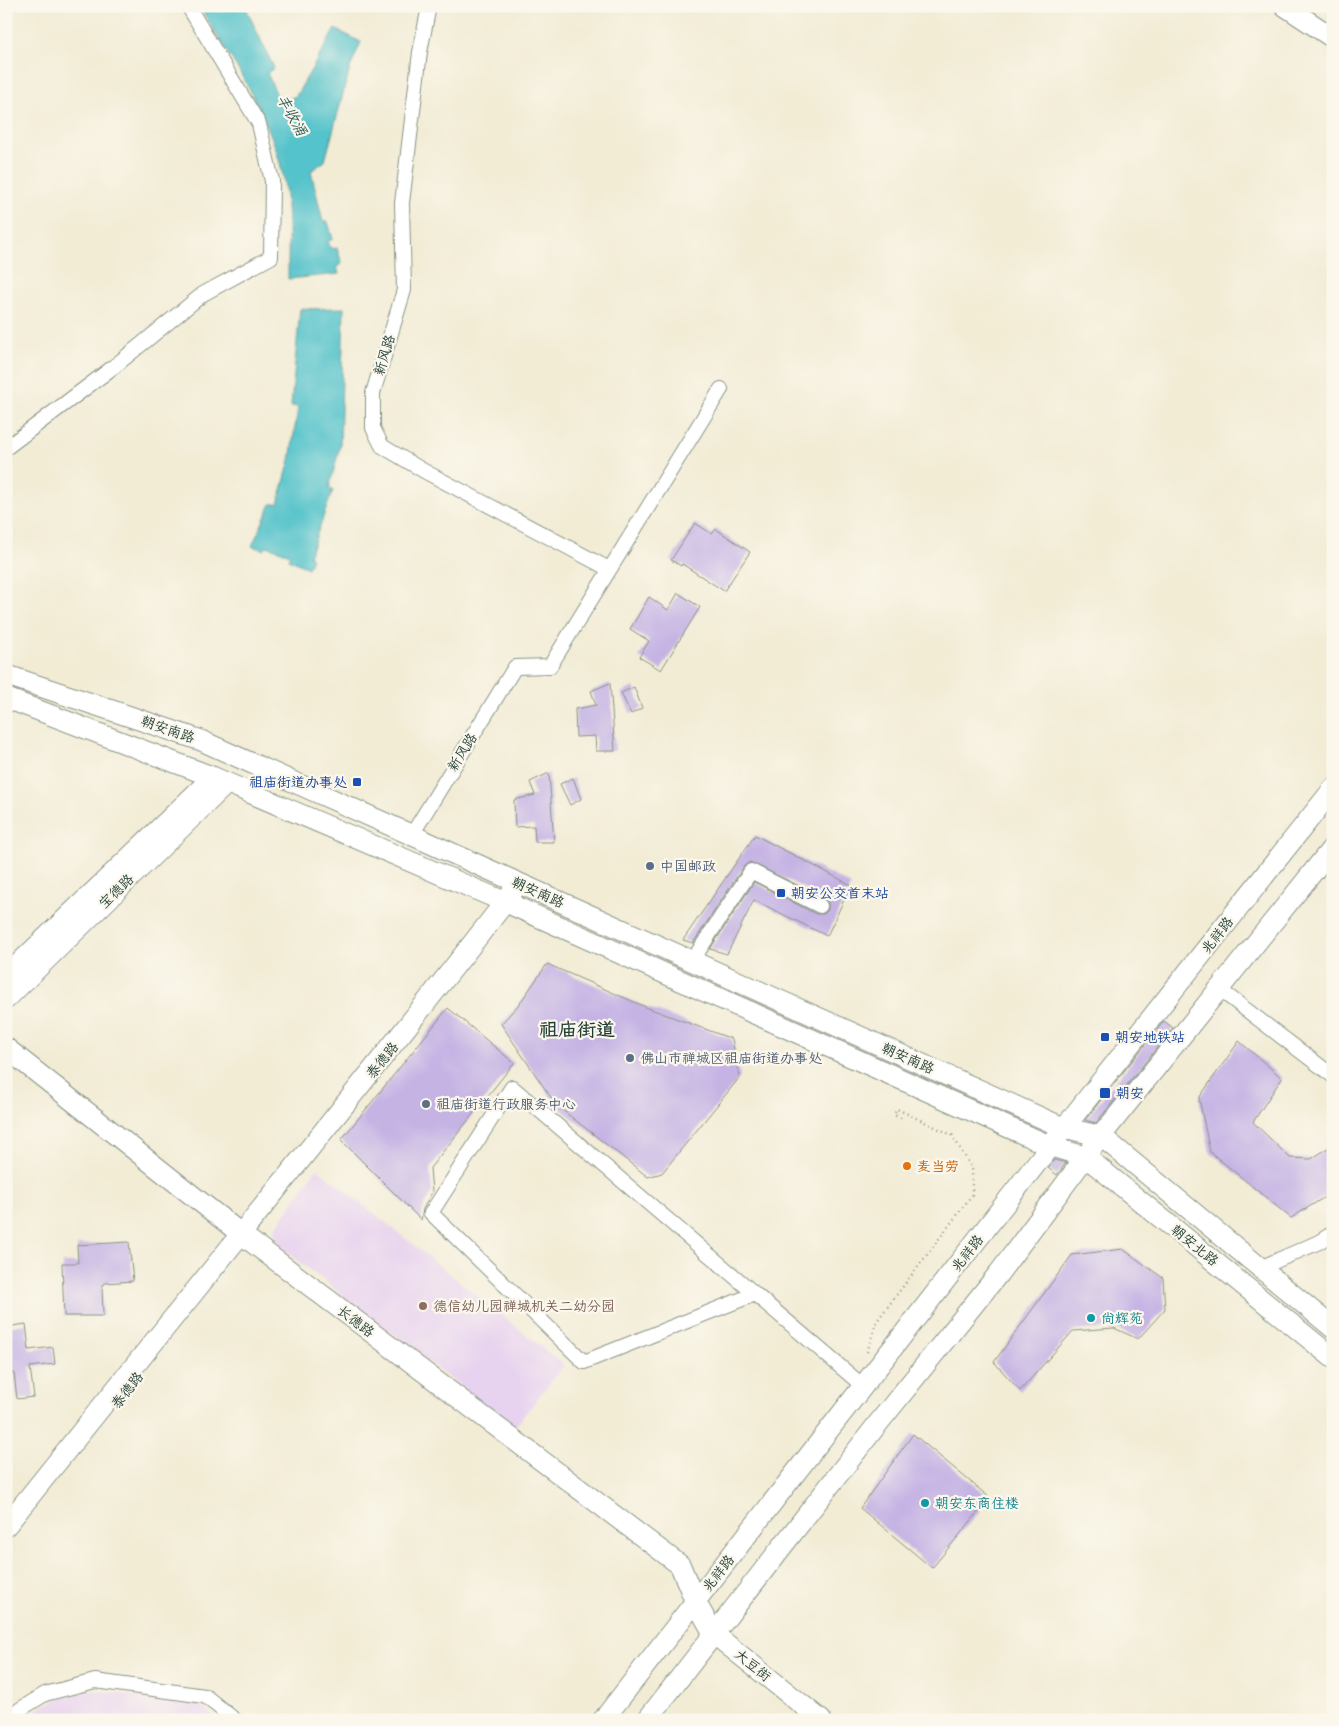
<svg xmlns="http://www.w3.org/2000/svg" width="1339" height="1726" viewBox="0 0 1339 1726" font-family="'Shantell Sans','LXGW WenKai TC',sans-serif">
<style>
.built{fill:#e7d2ef}
.water{fill:#55c3cb;stroke:#3a8080}
.building{fill:#c5b3e4}
.lines{fill:none;stroke-linecap:round;stroke-linejoin:round}
.street-casing{stroke:#889484;stroke-width:16}
.secondary-casing{stroke:#889484;stroke-width:22}
.path{stroke:#889484;stroke-width:2.5;stroke-dasharray:1 4;stroke-linecap:butt}
.street{stroke:#fff;stroke-width:14}
.secondary{stroke:#fff;stroke-width:20}
.transit-dot{fill:#1a4fb4;stroke:#fbf7ec;stroke-width:2}
.service-dot{fill:#5c6f8a;stroke:#fbf7ec;stroke-width:2}
.food-dot{fill:#e8710a;stroke:#fbf7ec;stroke-width:2}
.education-dot{fill:#8d6e63;stroke:#fbf7ec;stroke-width:2}
.culture-dot{fill:#0f9aa8;stroke:#fbf7ec;stroke-width:2}
.labels{text-anchor:middle;dominant-baseline:central;stroke-width:4.5;stroke-linejoin:round;paint-order:stroke}
.street-label{font-size:14px;fill:#1f3d34;stroke:#fbf7ec}
.transit-label{font-size:14px;fill:#164399;stroke:#fbf7ec;text-anchor:start}
.service-label{font-size:14px;fill:#4e5e75;stroke:#fbf7ec;text-anchor:start}
.food-label{font-size:14px;fill:#c56008;stroke:#fbf7ec;text-anchor:start}
.education-label{font-size:14px;fill:#785e54;stroke:#fbf7ec;text-anchor:start}
.culture-label{font-size:14px;fill:#0d838f;stroke:#fbf7ec;text-anchor:start}
.water-label{font-size:15px;font-style:italic;fill:#2c5e5a;stroke:#fbf7ec}
.district-label{font-size:19px;font-weight:bold;fill:#1f3d34;stroke:#fbf7ec}
</style>
<rect width="100%" height="100%" fill="#fbf7ec"/>
<filter id="ink" filterUnits="userSpaceOnUse"><feTurbulence type="fractalNoise" baseFrequency=".02" numOctaves="2"/><feDisplacementMap in="SourceGraphic" scale="10" xChannelSelector="R" yChannelSelector="G"/><feConvolveMatrix kernelMatrix="1 2 1 2 8 2 1 2 1" color-interpolation-filters="sRGB"/></filter>
<filter id="wash" filterUnits="userSpaceOnUse"><feTurbulence type="fractalNoise" baseFrequency=".0096" numOctaves="4" result="noise"/><feDisplacementMap in="SourceGraphic" scale="20" xChannelSelector="R" yChannelSelector="G"/><feGaussianBlur stdDeviation="1.12" result="paint"/><feColorMatrix in="noise" values="0 0 0 0 0 0 0 0 0 0 0 0 0 0 0 0 0 1.4 0 .05"/><feComposite in="paint" operator="in"/></filter>
<g filter="url(#wash)">
<rect width="100%" height="100%" fill="#f2ecd5"/>
<g class="built">
<polygon points="317,1168 564,1365 514,1428 280,1247 274,1230"/>
<polygon points="87,1689 200,1705 219,1720 23,1720 48,1703"/>
</g>
<g class="water">
<path d="M 199,6 L 245,6 L 274,68 L 267,73 L 280,102 L 296,96 L 335,29 L 361,42 L 350,68 L 325,161 L 311,171 L 323,222 L 328,222 L 333,239 L 328,241 L 331,249 L 337,248 L 342,264 L 337,266 L 339,274 L 288,279 C 288,245 290,210 283,176 C 270,113 232,60 199,6 Z"/>
<polygon points="344,308 340,446 329,489 333,490 309,556 312,558 308,568 288,559 290,554 267,546 264,550 252,546 271,504 278,504 290,460 298,407 291,406 300,309"/>
</g>
<g id="blocks">
<g class="building">
<polygon points="695,523 712,534 716,529 750,552 724,591 682,564 681,566 671,560"/>
<polygon points="678,593 700,607 661,670 639,657 649,641 630,629 649,597 668,610"/>
<polygon points="610,683 615,751 596,751 595,736 576,737 575,709 596,705 591,691"/>
<polygon points="634,687 642,708 631,714 621,693"/>
<polygon points="549,773 554,842 535,842 534,826 515,827 514,800 535,795 530,782"/>
<polygon points="573,778 581,799 570,805 560,784"/>
<polygon points="755,835 851,885 827,936 754,900 727,954 710,949 754,882 816,914 824,914 828,910 828,902 824,898 750,862 744,866 693,943 683,940"/>
<polygon points="547,964 648,1008 732,1039 740,1077 662,1173 648,1177 556,1105 501,1024 520,1003"/>
<polygon points="448,1008 514,1063 430,1168 432,1192 423,1209 421,1220 341,1140"/>
<polygon points="1164,1021 1173,1028 1096,1123 1085,1120"/>
<polygon points="1239,1041 1282,1078 1253,1122 1290,1158 1311,1159 1333,1145 1333,1192 1291,1218 1210,1152 1199,1098"/>
<polygon points="1054,1160 1066,1163 1057,1175 1048,1168"/>
<polygon points="129,1242 133,1281 105,1283 102,1286 103,1316 64,1316 62,1263 78,1263 77,1245"/>
<polygon points="1123,1249 1163,1278 1165,1309 1138,1339 1114,1328 1073,1331 1020,1391 994,1362 1072,1255"/>
<polygon points="26,1324 29,1350 53,1347 55,1364 30,1367 34,1397 17,1399 14,1373 6,1374 6,1327"/>
<polygon points="913,1434 990,1498 932,1568 860,1508"/>
</g>
</g>
</g>
<g filter="url(#ink)">
<use href="#blocks" fill-opacity="0" stroke="#889484" stroke-width="1"/>
<g class="lines">
<g class="street-casing">
<g id="street">
<polyline points="429,6 420,52 402,203 404,290 373,393 373,428 382,446 424,471 609,569"/>
<polyline points="6,448 116,365 203,294 271,257 272,181 259,124 188,6"/>
<polyline points="411,836 515,667 550,666 721,389"/>
<polyline points="692,961 751,871 820,906"/>
<polyline points="1219,989 1333,1076"/>
<polyline points="1260,1268 1319,1242 1333,1233"/>
<polyline points="755,1294 584,1362 431,1213 512,1087 863,1386"/>
<polyline points="6,1718 45,1694 95,1681 205,1696 235,1720"/>
</g>
</g>
<g class="secondary-casing">
<g id="secondary">
<polyline points="1285,6 1333,38"/>
<polyline points="6,675 200,740 1064,1128 1101,1136 1333,1328"/>
<polyline points="6,698 213,777 505,902 1050,1146 1086,1157 1333,1358"/>
<polyline points="6,976 213,777"/>
<polyline points="6,999 226,784"/>
<polyline points="6,1048 241,1234 680,1565 695,1601 714,1634 821,1720"/>
<path d="M 6,1526 C 174,1315 346,1107 512,893"/>
<polyline points="603,1720 1064,1128 1333,789"/>
<polyline points="647,1720 876,1426 999,1273 1101,1136 1333,847"/>
</g>
</g>
<polyline class="path" points="867,1352 877,1321 972,1195 972,1168 952,1135 897,1109 894,1115 903,1119"/>
<use href="#street" class="street"/>
<use href="#secondary" class="secondary"/>
</g>
</g>
<g class="transit-dot">
<rect x="352" y="777" width="10" height="10" rx="2.5"/>
<rect x="776" y="888" width="10" height="10" rx="2.5"/>
<rect x="1100" y="1032" width="10" height="10" rx="2.5"/>
<rect x="1099" y="1087" width="12" height="12" rx="2.5"/>
</g>
<g class="service-dot">
<circle cx="650" cy="866" r="5"/>
<circle cx="630" cy="1058" r="5"/>
<circle cx="426" cy="1104" r="5"/>
</g>
<circle class="food-dot" cx="907" cy="1166" r="5"/>
<circle class="education-dot" cx="423" cy="1306" r="5"/>
<g class="culture-dot">
<circle cx="1091" cy="1318" r="5"/>
<circle cx="925" cy="1503" r="5"/>
</g>
<g class="labels">
<g class="street-label">
<text transform="translate(384 355) rotate(-73)">新风路</text>
<text transform="translate(168 729) rotate(19)">朝安南路</text>
<text transform="translate(462 752) rotate(-58)">新风路</text>
<text transform="translate(116 891) rotate(-44)">宝德路</text>
<text transform="translate(538 892) rotate(24)">朝安南路</text>
<text transform="translate(1217 935) rotate(-52)">兆祥路</text>
<text transform="translate(908 1058) rotate(24)">朝安南路</text>
<text transform="translate(382 1060) rotate(-51)">泰德路</text>
<text transform="translate(1195 1245) rotate(39)">朝安北路</text>
<text transform="translate(967 1253) rotate(-52)">兆祥路</text>
<text transform="translate(356 1321) rotate(37)">长德路</text>
<text transform="translate(127 1390) rotate(-52)">泰德路</text>
<text transform="translate(718 1573) rotate(-52)">兆祥路</text>
<text transform="translate(753 1665) rotate(39)">大豆街</text>
</g>
<g class="transit-label">
<text x="347" y="782" text-anchor="end">祖庙街道办事处</text>
<text x="791" y="893">朝安公交首末站</text>
<text x="1115" y="1037">朝安地铁站</text>
<text x="1116" y="1093">朝安</text>
</g>
<g class="service-label">
<text x="660" y="866">中国邮政</text>
<text x="640" y="1058">佛山市禅城区祖庙街道办事处</text>
<text x="436" y="1104">祖庙街道行政服务中心</text>
</g>
<g class="food-label">
<text x="917" y="1166">麦当劳</text>
</g>
<g class="education-label">
<text x="433" y="1306">德信幼儿园禅城机关二幼分园</text>
</g>
<g class="culture-label">
<text x="1101" y="1318">尚辉苑</text>
<text x="935" y="1503">朝安东商住楼</text>
</g>
<g class="water-label">
<text transform="translate(292 115) rotate(61)">丰收涌</text>
</g>
<g class="district-label">
<text x="577" y="1029">祖庙街道</text>
</g>
</g>
<rect width="1339" height="1726" fill="none" stroke="#fbf7ec" stroke-width="25"/>
</svg>
